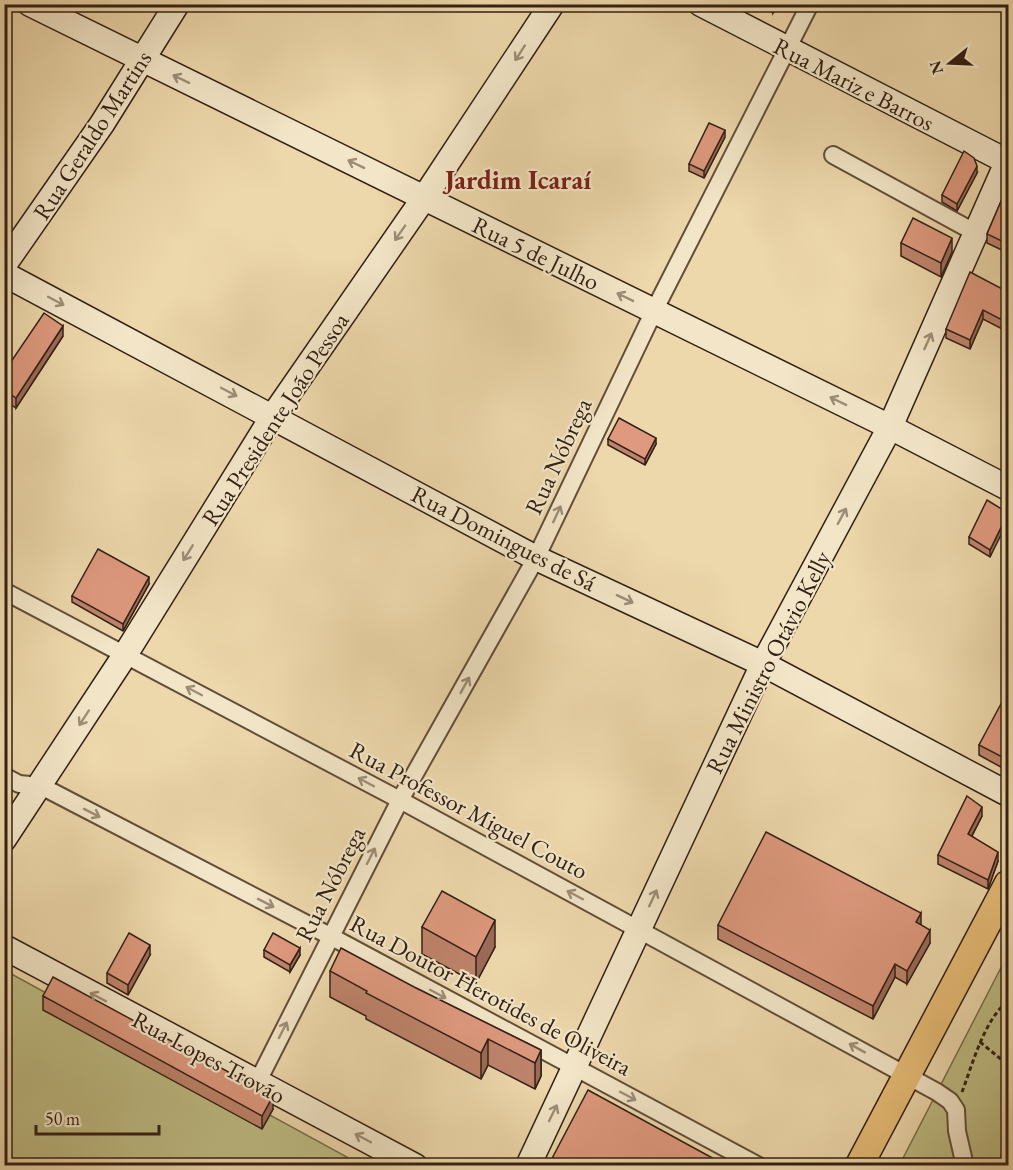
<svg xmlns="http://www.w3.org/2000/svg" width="1013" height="1170" viewBox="0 0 1013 1170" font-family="'EB Garamond',serif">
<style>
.green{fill:#bfbc84;stroke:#796e4c;stroke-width:1.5}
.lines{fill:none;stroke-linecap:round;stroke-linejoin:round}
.street-casing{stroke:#624e3a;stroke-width:20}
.secondary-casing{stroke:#332015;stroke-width:27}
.primary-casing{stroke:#332015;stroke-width:30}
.path{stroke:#332015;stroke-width:3;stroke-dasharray:4.5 3;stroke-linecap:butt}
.street{stroke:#f3e6c8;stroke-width:16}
.secondary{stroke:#f3e6c8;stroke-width:24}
.primary{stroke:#e6bc76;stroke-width:27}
.wall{fill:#bf846c;stroke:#332015;stroke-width:1.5}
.shaded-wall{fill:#9b6b58;stroke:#332015;stroke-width:1.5}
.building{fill:#de997e;stroke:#332015;stroke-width:1.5}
.oneway{stroke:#9d8d77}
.labels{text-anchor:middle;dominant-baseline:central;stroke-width:4.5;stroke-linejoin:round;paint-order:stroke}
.street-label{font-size:24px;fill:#332015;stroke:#f3e6c8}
.quarter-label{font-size:27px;font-weight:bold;fill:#7a1f14;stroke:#f3e6c8}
</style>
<rect width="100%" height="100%" fill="#edd8ab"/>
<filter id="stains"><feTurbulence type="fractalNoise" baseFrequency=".00333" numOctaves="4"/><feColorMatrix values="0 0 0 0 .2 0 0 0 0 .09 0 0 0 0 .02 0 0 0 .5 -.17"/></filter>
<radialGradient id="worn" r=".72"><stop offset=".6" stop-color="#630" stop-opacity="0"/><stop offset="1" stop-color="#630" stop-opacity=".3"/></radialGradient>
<g class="green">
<polygon points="1008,954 1008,1165 899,1166"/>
<polygon points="4,970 347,1157 355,1165 5,1165"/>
</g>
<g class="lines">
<g class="street-casing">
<g id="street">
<polyline points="833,155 976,233"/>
<polyline points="4,591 400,800 937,1092 950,1101 956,1110 957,1131 965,1166"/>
<polyline points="4,776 19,784 41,786 330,936 759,1166"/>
<polyline points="257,1083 400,800 536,558 654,311 810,4"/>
</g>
</g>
<g class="secondary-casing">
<g id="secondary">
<polyline points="30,4 890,427 1008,488"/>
<polyline points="701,4 1008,162"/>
<polyline points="4,265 102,124 177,4"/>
<polyline points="4,274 536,558 763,664 1008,794"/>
<polyline points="4,839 125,655 273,416 424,198 552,4"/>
<polyline points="4,947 415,1166"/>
<polyline points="528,1166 763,664 890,427 1008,160"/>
</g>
</g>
<g class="primary-casing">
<polyline id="primary" points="859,1166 1008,884"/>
</g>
<g class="path">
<polyline points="1001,1007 1008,1012"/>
<polyline points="980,1042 1008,1065"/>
<path d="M 962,1092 C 973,1063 984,1020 1008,1001"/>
<polyline points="998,1166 1008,1142"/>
</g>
<use href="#street" class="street"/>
<use href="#secondary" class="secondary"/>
<use href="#primary" class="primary"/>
</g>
<g class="wall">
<polygon points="757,4 778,4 773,13"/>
<polygon points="725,137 704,178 689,171 689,164"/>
<polygon points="977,173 957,211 942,202 942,195"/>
<polygon points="1008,185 1008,253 987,243 987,234"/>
<polygon points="901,243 952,252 941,277 901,256"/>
<polygon points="1008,292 1008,332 983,319 970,349 946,338 946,329"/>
<polygon points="63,336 16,408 4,400 4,372"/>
<polygon points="608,439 656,444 645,465 608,445"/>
<polygon points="1008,513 990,557 969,544 969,537"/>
<polygon points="149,584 123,631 72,602 72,596"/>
<polygon points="1008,705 1008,771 979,755 979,745"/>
<polygon points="982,816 972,836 998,861 988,889 938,864 938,855"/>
<polygon points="718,925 921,925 930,943 907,984 895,977 873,1019 718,939"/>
<polygon points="422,927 495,947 476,983 422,954"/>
<polygon points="264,950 300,955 290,972 264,957"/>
<polygon points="150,955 128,995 107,983 107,973"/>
<polygon points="330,971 416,988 541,1050 541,1076 535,1089 488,1065 481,1079 366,1019 366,1016 330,997"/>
<polygon points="43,996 273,1109 262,1129 43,1010"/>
</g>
<g class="shaded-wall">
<polygon points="773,4 778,4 773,13"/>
<polygon points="725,130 725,137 704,178 704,171"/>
<polygon points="977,166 977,173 957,211 957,204"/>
<polygon points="952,238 952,252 941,277 941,263"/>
<polygon points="983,310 983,319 970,349 970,340"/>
<polygon points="63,326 63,336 16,408 16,398"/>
<polygon points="656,438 656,444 645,465 645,459"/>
<polygon points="1008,514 1008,521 990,557 990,550"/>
<polygon points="149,577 149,584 123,631 123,624"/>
<polygon points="982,807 982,816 968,843 968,834"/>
<polygon points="998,852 998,861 988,889 988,880"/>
<polygon points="921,913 921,926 916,922"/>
<polygon points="495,920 495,947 476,983 476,957"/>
<polygon points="930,930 930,943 907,984 907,971"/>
<polygon points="150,945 150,955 128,995 128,985"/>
<polygon points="300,948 300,955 290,972 290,965"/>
<polygon points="895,964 895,977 873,1019 873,1006"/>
<polygon points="488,1039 488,1065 481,1079 481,1053"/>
<polygon points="541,1050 541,1076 535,1089 535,1063"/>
<polygon points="273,1096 273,1109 262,1129 262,1116"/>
</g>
<g class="building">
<polygon points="709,123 725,130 704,171 689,164"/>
<polygon points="964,151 974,158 977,166 957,204 942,195"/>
<polygon points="1008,185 1008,244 987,234"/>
<polygon points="913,218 952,238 941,263 901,243"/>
<polygon points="970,272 1008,292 1008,323 983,310 970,340 946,329"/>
<polygon points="44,313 63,326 16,398 4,390 4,372"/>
<polygon points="619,418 656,438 645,459 608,439"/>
<polygon points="987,500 1008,513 990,550 969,537"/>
<polygon points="98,549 149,577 123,624 72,596"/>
<polygon points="1002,702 1008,705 1008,760 979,745"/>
<polygon points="967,796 982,807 968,834 998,852 988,880 938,855"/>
<polygon points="766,832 921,913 916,922 930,930 907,971 895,964 873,1006 718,925"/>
<polygon points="442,891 495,920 476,957 422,927"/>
<polygon points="129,933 150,945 128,985 107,973"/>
<polygon points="273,933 300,948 290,965 264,950"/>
<polygon points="341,948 416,988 541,1050 535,1063 488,1039 481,1053 366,993 367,991 330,971"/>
<polygon points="53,977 273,1096 262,1116 43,996"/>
<polygon points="588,1090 727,1166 548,1166"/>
</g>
<defs><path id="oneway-shaft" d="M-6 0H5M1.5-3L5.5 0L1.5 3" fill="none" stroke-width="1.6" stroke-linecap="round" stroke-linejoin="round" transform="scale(1.5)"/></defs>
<g class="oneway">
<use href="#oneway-shaft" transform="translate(520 53) rotate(123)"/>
<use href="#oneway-shaft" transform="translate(181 79) rotate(-154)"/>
<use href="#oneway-shaft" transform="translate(356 164) rotate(-154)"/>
<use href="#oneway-shaft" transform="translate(400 233) rotate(125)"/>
<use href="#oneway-shaft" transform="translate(625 297) rotate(-154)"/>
<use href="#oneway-shaft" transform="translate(56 301) rotate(28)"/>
<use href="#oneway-shaft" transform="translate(928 341) rotate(-66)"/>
<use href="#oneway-shaft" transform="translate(229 392) rotate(28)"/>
<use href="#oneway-shaft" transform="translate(838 401) rotate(-154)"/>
<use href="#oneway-shaft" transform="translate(557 514) rotate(-65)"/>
<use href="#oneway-shaft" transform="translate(842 516) rotate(-62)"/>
<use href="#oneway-shaft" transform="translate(188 553) rotate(122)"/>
<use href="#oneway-shaft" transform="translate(625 599) rotate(25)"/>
<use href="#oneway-shaft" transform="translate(465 685) rotate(-61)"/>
<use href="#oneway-shaft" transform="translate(194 691) rotate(-152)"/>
<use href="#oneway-shaft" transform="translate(84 718) rotate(123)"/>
<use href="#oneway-shaft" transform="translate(366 782) rotate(-152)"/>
<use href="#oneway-shaft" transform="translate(92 813) rotate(27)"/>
<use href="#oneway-shaft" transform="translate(371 856) rotate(-63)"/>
<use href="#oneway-shaft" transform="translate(575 895) rotate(-152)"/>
<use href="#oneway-shaft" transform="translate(653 898) rotate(-65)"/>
<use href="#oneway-shaft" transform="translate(266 903) rotate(27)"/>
<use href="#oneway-shaft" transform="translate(438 994) rotate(28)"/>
<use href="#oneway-shaft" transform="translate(98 997) rotate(-152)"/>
<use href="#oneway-shaft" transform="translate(283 1030) rotate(-63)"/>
<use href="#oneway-shaft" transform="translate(857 1048) rotate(-151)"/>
<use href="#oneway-shaft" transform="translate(628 1096) rotate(28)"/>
<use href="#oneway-shaft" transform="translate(553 1113) rotate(-64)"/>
<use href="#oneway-shaft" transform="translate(363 1138) rotate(-152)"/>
</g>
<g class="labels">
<g class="street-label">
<text transform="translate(854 84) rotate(27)">Rua Mariz e Barros</text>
<text transform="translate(92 135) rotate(-57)">Rua Geraldo Martins</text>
<text transform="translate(536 253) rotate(26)">Rua 5 de Julho</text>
<text transform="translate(275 419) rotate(-57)">Rua Presidente João Pessoa</text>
<text transform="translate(558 456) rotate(-65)">Rua Nóbrega</text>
<text transform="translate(504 538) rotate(27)">Rua Domingues de Sá</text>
<text transform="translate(768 662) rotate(-63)">Rua Ministro Otávio Kelly</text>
<text transform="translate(469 810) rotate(28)">Rua Professor Miguel Couto</text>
<text transform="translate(330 884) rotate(-63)">Rua Nóbrega</text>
<text transform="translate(491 995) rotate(28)">Rua Doutor Herotides de Oliveira</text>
<text transform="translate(209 1057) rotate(28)">Rua Lopes Trovão</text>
</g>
<g class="quarter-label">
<text x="518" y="179">Jardim Icaraí</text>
</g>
</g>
<rect width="1013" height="1170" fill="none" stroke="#edd8ab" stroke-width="24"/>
<rect x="6" y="6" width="1001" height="1158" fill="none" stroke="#332015" stroke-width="3"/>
<rect x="12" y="12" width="989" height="1146" fill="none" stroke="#332015" stroke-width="1.5"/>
<g transform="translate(950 63) rotate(252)" stroke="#f3e6c8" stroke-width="4.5" paint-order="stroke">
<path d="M0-4.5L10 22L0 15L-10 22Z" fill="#332015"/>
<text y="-9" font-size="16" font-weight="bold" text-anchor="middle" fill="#332015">N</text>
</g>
<path d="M36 1125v9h123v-9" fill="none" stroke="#332015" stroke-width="3"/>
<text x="45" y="1125" font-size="18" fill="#332015" stroke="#f3e6c8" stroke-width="4.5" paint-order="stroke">50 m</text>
<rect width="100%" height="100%" filter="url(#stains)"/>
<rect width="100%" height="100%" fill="url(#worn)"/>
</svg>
